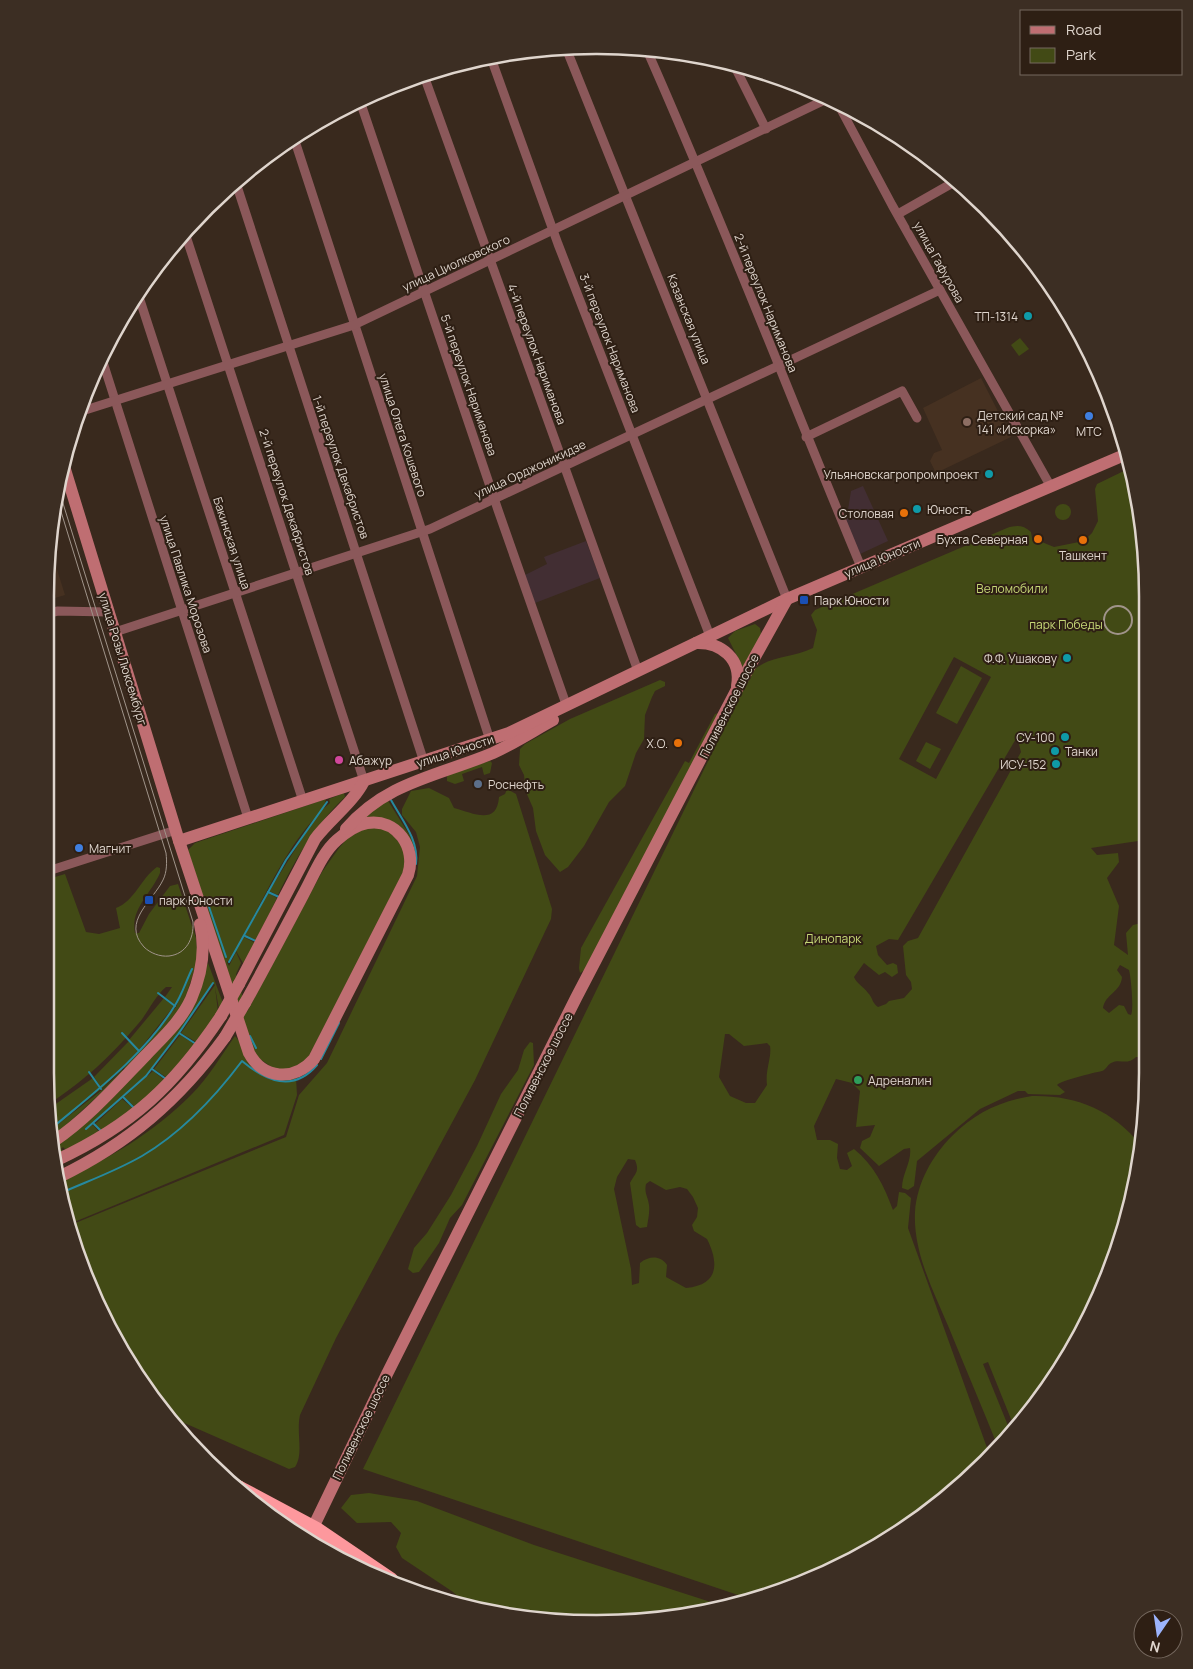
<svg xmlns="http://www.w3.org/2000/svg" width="1193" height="1669" viewBox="0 0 1193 1669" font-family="Manrope,sans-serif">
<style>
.built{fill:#463121}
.industrial{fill:#422e33}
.green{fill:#424a15;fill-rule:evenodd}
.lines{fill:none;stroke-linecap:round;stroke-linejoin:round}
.stream{stroke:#26899e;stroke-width:2}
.street{stroke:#8b585a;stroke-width:9}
.secondary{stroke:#bf6e72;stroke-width:12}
.highway{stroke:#fd989d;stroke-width:15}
.tram{stroke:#a0948a;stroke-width:1}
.rail{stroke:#a0948a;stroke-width:2}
.secondary-bridge{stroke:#bf6e72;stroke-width:12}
.highway-bridge{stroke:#fd989d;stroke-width:15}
.culture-dot{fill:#0f9aa8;stroke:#2e1f14;stroke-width:2}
.shop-dot{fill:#3f7fe0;stroke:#2e1f14;stroke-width:2}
.education-dot{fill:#8d6e63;stroke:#2e1f14;stroke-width:2}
.food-dot{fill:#e8710a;stroke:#2e1f14;stroke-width:2}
.transit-dot{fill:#1a4fb4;stroke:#2e1f14;stroke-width:2}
.hotel-dot{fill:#d1479c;stroke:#2e1f14;stroke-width:2}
.service-dot{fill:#5c6f8a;stroke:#2e1f14;stroke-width:2}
.leisure-dot{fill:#2e9e5b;stroke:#2e1f14;stroke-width:2}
.labels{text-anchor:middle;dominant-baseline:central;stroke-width:4;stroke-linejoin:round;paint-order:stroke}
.street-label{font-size:12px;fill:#dfd5cd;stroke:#2e1f14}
.poi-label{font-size:12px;fill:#dfd5cd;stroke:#2e1f14;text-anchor:start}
.park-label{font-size:12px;fill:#c5d676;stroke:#2e1f14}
.rim{fill:none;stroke:#dfd5cd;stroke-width:2.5}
</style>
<rect width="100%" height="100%" fill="#39291d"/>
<g class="built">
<polygon points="981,378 1011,437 936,473 930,461 934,453 942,450 923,408"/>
<polygon points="50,547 65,595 45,601 45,596"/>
</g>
<g class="industrial">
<polygon points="863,486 888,541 860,554 846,522 851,491"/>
<polygon points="586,541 600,578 535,603 525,575 547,564 544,557"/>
</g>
<g class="green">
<polygon points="1020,338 1029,349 1019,356 1011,345"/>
<path d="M 1132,467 L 1143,524 L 1145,840 L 1091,848 L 1097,855 L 1118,853 L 1119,862 L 1107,878 L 1119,906 L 1114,945 L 1128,955 L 1126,933 L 1133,925 L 1146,922 L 1147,1057 L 1136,1057 C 1127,1066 1120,1058 1111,1063 C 1107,1065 1106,1070 1102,1071 C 1093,1073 1062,1080 1057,1085 L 1065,1092 L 1060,1095 L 1028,1094 L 1025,1091 L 1018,1091 L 980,1109 L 917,1161 L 914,1186 L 908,1190 L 902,1188 C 902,1174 912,1161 910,1148 L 904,1149 L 879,1166 L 860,1148 L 862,1141 L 870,1137 L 875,1125 L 856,1127 L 860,1091 L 852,1083 L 836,1079 L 814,1126 L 817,1140 L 830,1140 L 838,1144 L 837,1158 L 840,1169 L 847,1170 L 852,1166 L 847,1153 L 854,1149 C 874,1165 884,1186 893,1210 L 897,1206 L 899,1192 L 905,1193 L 911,1198 L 908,1228 L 990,1456 L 960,1487 L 872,1550 L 808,1582 L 747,1598 L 363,1469 L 751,673 C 767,655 791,659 813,648 L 817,630 L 811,615 L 815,610 L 1007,528 C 1017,525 1023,525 1031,532 L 1032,538 L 1054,547 L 1084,541 L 1092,533 L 1098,521 L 1095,489 L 1097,484 ZM 954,657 L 991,677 L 936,779 L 899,759 ZM 1017,737 L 1021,752 L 918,938 L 908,941 L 903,946 L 906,975 L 911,982 L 912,989 L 904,998 L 889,1001 L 886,1004 L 878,1007 C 872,1003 873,998 868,993 C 863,986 857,984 854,977 L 864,963 L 879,975 L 885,972 L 892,977 L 898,973 L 897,965 L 893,963 L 887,965 L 878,955 L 876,946 L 889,939 L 898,940 ZM 1120,965 L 1129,970 C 1131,977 1134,1010 1131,1015 L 1128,1014 L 1124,1006 L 1119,1005 L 1109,1013 L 1103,1008 C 1105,994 1121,992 1122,977 L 1117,970 ZM 725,1034 L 729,1034 L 744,1046 L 767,1043 L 770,1046 C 772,1057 765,1070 767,1085 L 755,1103 L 746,1103 L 730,1096 L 719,1077 ZM 628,1159 L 635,1160 C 640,1172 635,1173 630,1183 L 636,1225 L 640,1228 L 647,1227 C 648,1220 650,1212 649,1205 C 648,1197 644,1193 646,1184 L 650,1181 L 666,1190 L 680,1187 L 687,1189 L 693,1197 L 698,1208 L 697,1217 L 692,1225 L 694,1231 L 707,1239 C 719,1263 719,1285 686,1288 L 666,1277 L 667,1265 C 660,1255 649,1256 640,1263 L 639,1283 L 632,1285 L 631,1269 L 614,1189 L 617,1177 Z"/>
<circle cx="1063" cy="512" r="8"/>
<polygon points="755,624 760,628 761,634 744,670 728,638 735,631"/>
<polygon points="961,666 982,678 957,724 936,713"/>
<polygon points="660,680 665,682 665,686 655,691 652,697 645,715 644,739 636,753 625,786 609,802 584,846 568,867 560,872 545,855 536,831 533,808 526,792 524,775 519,765 520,749 525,744 570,719"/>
<polygon points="719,713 585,970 580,973 579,968 581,948 685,761 689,763 715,714"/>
<polygon points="926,742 941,749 930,769 916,761"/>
<polygon points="490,761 492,763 490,773 484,775 482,767 462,774 464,781 455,784 447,781 447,774"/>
<path d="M 429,788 L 449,798 L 454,808 C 473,813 497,826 499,797 L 505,794 L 507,789 L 516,794 L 552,909 L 551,919 L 475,1080 L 336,1338 L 300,1415 C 296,1433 304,1454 295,1467 L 289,1469 L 173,1418 L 138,1379 L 87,1284 L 68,1226 L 286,1137 L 299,1095 L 327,1063 L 417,876 L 420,847 L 416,832 L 402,815 L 402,809 L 411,791 Z"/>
<path d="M 344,793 L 345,797 C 315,825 296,858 278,895 L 269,891 L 315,818 C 289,845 268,889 250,923 C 244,934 237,955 227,962 L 229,966 L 236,952 L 241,963 L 236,974 L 247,1012 L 322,872 L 339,848 L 347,839 L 366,827 L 387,829 L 404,848 L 405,869 L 306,1062 L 279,1072 L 254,1055 L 188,850 L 195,843 L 326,799 L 323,809 L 330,803 L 329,799 Z"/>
<path d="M 387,799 L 415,844 L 416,854 L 413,872 L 323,1054 L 309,1071 L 296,1078 L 297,1095 L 284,1135 L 67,1225 L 59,1181 C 108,1160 153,1133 191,1095 C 208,1078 221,1056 235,1036 C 241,1042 244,1053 249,1060 C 268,1084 297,1083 316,1060 L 407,882 C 418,858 413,828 385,820 C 377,817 369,820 362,818 L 368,811 Z"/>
<path d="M 157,867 L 160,868 L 160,873 C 151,894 130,909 135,933 L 139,933 L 149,914 L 170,886 L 178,884 L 196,938 L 198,959 L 183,1005 L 170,1022 L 126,1071 L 124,1068 L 176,1007 L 192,968 L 175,1005 L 165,997 L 172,987 L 166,987 C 154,997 148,1013 138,1024 C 110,1057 85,1080 49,1104 L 45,1072 L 45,880 L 65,874 L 86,932 L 99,934 L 120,928 L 116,908 C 135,901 141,878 157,867 Z"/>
<polygon points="268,893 277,898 256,940 245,935"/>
<polygon points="244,937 255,943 242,968 243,963 236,951"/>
<polygon points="208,963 223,1003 219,1009 215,987 218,1012 198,1043 181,1033 215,985 213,983 179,1033 146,1076 86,1129 93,1125 100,1133 67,1151 63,1147 61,1149 64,1152 56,1156 55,1145 174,1030"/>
<polygon points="164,998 174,1006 139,1050 129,1040"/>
<polygon points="180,1035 196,1045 166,1077 154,1069"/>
<polygon points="129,1041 138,1051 102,1089 94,1077"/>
<polygon points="530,1042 533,1043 534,1065 462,1205 450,1218 439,1243 419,1272 413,1273 408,1269 414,1248 427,1233 451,1195 477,1146 501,1094 518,1070 524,1050"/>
<polygon points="122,1070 124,1072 53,1137 52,1129 102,1090"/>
<polygon points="153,1071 166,1081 135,1107 124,1097"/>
<polygon points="93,1078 101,1089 57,1124 50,1108"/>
<path d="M 1032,1096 C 1076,1095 1112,1110 1141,1145 C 1137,1168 1136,1194 1129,1216 C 1106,1290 1068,1372 1015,1429 L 988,1362 L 983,1364 L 1011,1433 L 998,1447 C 982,1407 965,1367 949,1328 C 934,1292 913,1253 915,1212 C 917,1183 932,1156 952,1136 C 975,1113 1000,1101 1032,1096 Z"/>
<polygon points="122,1099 134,1109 101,1131 95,1124"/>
<polygon points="369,1493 417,1501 534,1545 720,1605 668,1619 596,1624 489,1613 468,1606 453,1592 402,1558 396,1547 401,1533 391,1522 357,1523 341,1508 351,1495"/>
</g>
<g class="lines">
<g class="stream">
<path d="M 391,800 C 402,820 419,840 416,864"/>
<polyline points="268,892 279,897"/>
<polyline points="207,901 226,957"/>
<polyline points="245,936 256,941"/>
<polyline points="229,962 286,860 327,802"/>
<polyline points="158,993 175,1006"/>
<polyline points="122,1033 139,1051"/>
<polyline points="179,1033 196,1044"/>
<polyline points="250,1036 256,1048"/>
<polyline points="321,1059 339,1023"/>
<polyline points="152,1069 166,1079"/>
<polyline points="89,1072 101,1089"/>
<polyline points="123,1097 134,1108"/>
<polyline points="50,1109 57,1125"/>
<polyline points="94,1124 101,1131"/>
<path d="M 52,1128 C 96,1091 143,1056 174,1007 C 182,995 186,981 192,969"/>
<polyline points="86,1129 146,1076 179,1033 213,983"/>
<path d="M 61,1193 C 88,1181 116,1171 142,1156 C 181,1133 215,1097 242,1061 C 266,1081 293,1093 317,1065"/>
</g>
<g class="street">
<polyline points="566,48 787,599"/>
<path d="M 646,48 C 722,219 789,394 861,567"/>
<polyline points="491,58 558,244 710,636"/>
<polyline points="733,63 766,129"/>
<polyline points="423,73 638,671"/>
<polyline points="836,100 892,205 1051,487"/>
<polyline points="360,101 498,510 566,704"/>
<polyline points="294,138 490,740"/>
<polyline points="235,180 424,762"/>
<polyline points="898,214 956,181"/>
<polyline points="184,230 364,781"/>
<polyline points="138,294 303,801"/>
<polyline points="101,356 248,818"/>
<polyline points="79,412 354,325 829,98"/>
<polyline points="806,437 902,391 917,418"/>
<polyline points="45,614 58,611 109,612"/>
<polyline points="115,632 430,529 940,290"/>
<polyline points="45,872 176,830"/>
</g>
<g class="secondary">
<path d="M 63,463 L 179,841 L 249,1053 C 263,1079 294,1082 314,1059 L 408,875 C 417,848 397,818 367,823 C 356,825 346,832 337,840 C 322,853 313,877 303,895 C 284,931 265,967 245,1003"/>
<path d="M 696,643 C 721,642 742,659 737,686"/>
<path d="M 346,829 C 386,782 438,776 493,753 C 513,744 533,731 553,720"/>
<polyline points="179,841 509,733 787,599 1129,453"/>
<path d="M 239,984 L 315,839 C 330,819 353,803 364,781"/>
<path d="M 54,1141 C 88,1118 117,1085 146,1055 C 162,1038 181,1021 191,999 C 201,976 206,949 200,924"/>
<path d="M 57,1160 C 132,1125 175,1085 221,1016"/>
<path d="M 59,1177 C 129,1143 179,1100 225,1037"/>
<polyline points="308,1538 387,1374 576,998 736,691 787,599"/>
</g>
<polyline class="highway" points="228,1482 239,1488"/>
<path class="tram" d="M 55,492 L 166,853 C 167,862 167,872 163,880 C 153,901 121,922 144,947 C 150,953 160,957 169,956 C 186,954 194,939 193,922 L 57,484"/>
<circle class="rail" cx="1118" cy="620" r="14"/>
<g class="secondary-bridge">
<polyline points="221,1016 239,984"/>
<polyline points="225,1037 245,1003"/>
</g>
<polyline class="highway-bridge" points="239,1488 316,1529 391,1580"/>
</g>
<g class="culture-dot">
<circle cx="1028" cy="316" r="5"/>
<circle cx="989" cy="474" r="5"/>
<circle cx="917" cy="509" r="5"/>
<circle cx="1067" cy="658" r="5"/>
<circle cx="1065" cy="737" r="5"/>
<circle cx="1055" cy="751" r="5"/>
<circle cx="1056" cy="764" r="5"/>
</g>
<g class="shop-dot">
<circle cx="1089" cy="416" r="5"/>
<circle cx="79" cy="848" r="5"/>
</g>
<circle class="education-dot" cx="967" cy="422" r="5"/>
<g class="food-dot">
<circle cx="904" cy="513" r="5"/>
<circle cx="1038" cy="539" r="5"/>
<circle cx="1083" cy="540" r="5"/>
<circle cx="678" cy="743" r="5"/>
</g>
<g class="transit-dot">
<rect x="799" y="595" width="10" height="10" rx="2.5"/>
<rect x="144" y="895" width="10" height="10" rx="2.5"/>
</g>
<circle class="hotel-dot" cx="339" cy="760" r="5"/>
<circle class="service-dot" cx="478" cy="784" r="5"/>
<circle class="leisure-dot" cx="858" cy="1080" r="5"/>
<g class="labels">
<g class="street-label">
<text transform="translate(939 262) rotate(61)">улица Гафурова</text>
<text transform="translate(456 263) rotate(-25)">улица Циолковского</text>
<text transform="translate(766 303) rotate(68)">2-й переулок Нариманова</text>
<text transform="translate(689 319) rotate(68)">Казанская улица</text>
<text transform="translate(610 343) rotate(69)">3-й переулок Нариманова</text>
<text transform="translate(537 354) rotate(70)">4-й переулок Нариманова</text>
<text transform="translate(469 385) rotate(71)">5-й переулок Нариманова</text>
<text transform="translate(403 435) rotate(72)">улица Олега Кошевого</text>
<text transform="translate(341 467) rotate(71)">1-й переулок Декабристов</text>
<text transform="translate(530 469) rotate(-25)">улица Орджоникидзе</text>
<text transform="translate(287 502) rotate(72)">2-й переулок Декабристов</text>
<text transform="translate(232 543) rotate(72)">Бакинская улица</text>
<text transform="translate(882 558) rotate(-23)">улица Юности</text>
<text transform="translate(186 584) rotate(72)">улица Павлика Морозова</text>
<text transform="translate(123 659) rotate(73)">улица Розы Люксембург</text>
<text transform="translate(729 706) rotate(-63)">Поливенское шоссе</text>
<text transform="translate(455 751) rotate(-18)">улица Юности</text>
<text transform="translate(543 1065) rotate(-63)">Поливенское шоссе</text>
<text transform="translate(361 1427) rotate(-64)">Поливенское шоссе</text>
</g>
<g class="poi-label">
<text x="1018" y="316" text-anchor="end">ТП-1314</text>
<text x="977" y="415">Детский сад №<tspan x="977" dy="14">141 «Искорка»</tspan></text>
<text x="1089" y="431" text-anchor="middle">МТС</text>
<text x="979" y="474" text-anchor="end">Ульяновскагропромпроект</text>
<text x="927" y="509">Юность</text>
<text x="894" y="513" text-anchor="end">Столовая</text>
<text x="1028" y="539" text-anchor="end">Бухта Северная</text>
<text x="1083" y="555" text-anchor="middle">Ташкент</text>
<text x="814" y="600">Парк Юности</text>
<text x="1057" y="658" text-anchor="end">Ф.Ф. Ушакову</text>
<text x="1055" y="737" text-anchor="end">СУ-100</text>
<text x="668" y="743" text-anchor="end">Х.О.</text>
<text x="1065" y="751">Танки</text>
<text x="349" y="760">Абажур</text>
<text x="1046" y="764" text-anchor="end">ИСУ-152</text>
<text x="488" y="784">Роснефть</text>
<text x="89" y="848">Магнит</text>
<text x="159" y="900">парк Юности</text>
<text x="868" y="1080">Адреналин</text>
</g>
<g class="park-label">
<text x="1012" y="588">Веломобили</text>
<text x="1066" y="624">парк Победы</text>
<text x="833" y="938">Динопарк</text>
</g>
</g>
<path d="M0 0H1193V1669H0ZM596 54H597A542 542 0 0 1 1139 596V1073A542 542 0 0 1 597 1615H596A542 542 0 0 1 54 1073V596A542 542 0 0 1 596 54Z" fill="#3c2e23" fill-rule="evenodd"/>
<path class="rim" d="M596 54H597A542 542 0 0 1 1139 596V1073A542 542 0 0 1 597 1615H596A542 542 0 0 1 54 1073V596A542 542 0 0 1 596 54Z"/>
<rect x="1020" y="10" width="162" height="65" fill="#2e1f14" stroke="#75685e"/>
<rect x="1030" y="26" width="25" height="8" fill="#bf6e72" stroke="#75685e"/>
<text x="1066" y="35" font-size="15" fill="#dfd5cd">Road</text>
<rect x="1030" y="48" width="25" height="15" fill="#424a15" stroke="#75685e"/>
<text x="1066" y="60" font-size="15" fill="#dfd5cd">Park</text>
<g transform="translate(1158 1634) rotate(193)"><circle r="24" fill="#2e1f14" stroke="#75685e"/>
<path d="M0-4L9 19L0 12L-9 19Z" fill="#9cb4fd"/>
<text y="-8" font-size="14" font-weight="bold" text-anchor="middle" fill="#dfd5cd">N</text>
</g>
</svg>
